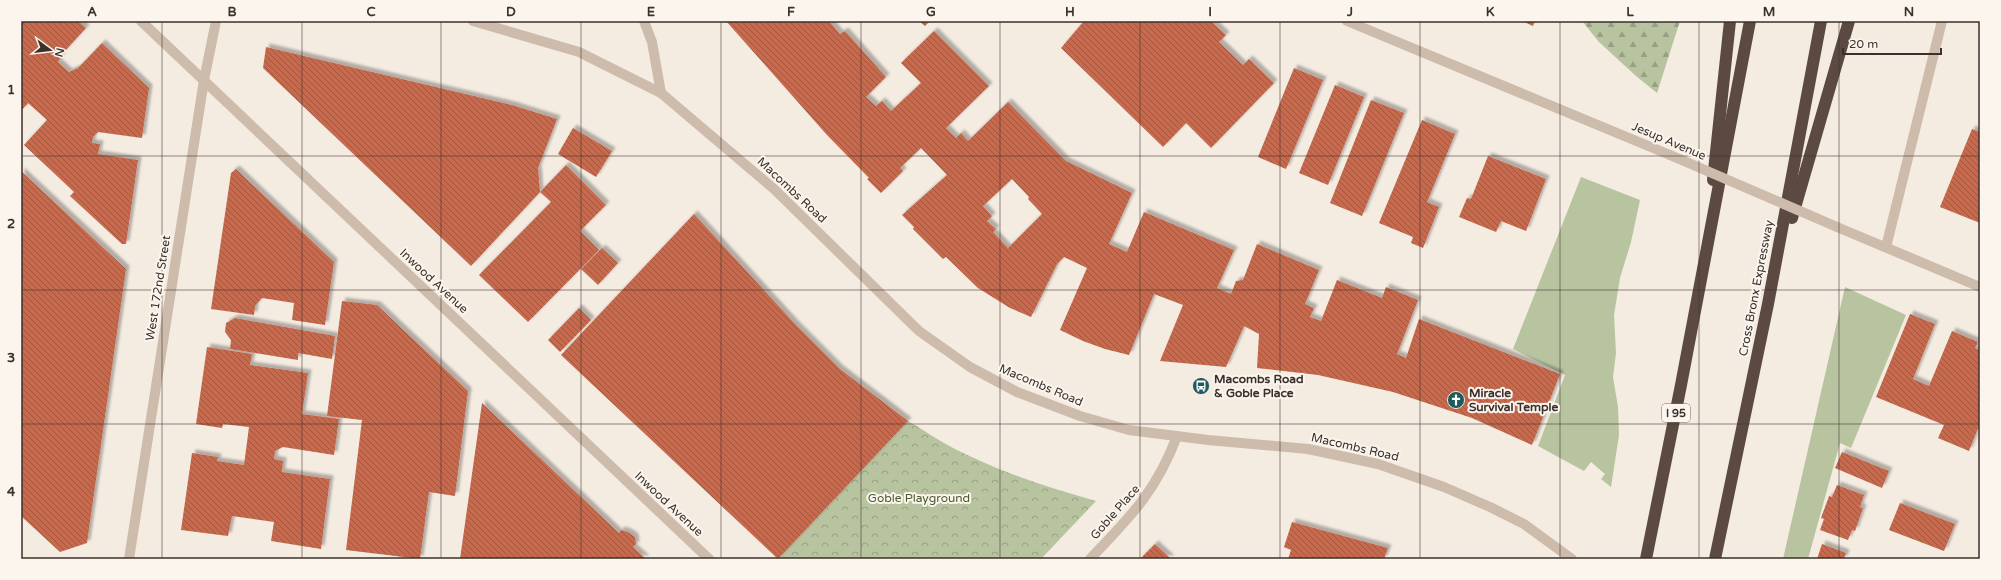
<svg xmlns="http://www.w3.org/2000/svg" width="2001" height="580" viewBox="0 0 2001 580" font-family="'Varela Round',sans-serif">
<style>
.green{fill:#b8c4a0}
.forest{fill:url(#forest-firs)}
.park{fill:url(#park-crowns)}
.building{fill:url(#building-back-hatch);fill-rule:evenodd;filter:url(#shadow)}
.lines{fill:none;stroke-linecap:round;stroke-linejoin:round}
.minor{stroke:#cdbbac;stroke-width:10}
.tertiary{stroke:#cdbbac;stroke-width:10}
.motorway{stroke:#5c4a42;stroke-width:12}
.minor-bridge{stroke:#cdbbac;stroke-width:10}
.grid{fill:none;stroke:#3b302b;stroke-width:1;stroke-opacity:0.55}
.labels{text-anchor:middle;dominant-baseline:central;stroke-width:4;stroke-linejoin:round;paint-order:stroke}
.shield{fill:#fbf5ee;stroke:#756b66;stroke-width:1}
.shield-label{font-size:11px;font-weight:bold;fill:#3b302b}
.street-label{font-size:12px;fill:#3b302b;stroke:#fbf5ee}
.poi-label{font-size:12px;font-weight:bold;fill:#3b302b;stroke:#fbf5ee;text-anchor:start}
.park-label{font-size:12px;fill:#4a5a2e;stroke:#fbf5ee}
.neatline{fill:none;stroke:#3b302b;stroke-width:1.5}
.grid-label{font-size:13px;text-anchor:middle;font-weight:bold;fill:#3b302b}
</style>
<defs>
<pattern id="forest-firs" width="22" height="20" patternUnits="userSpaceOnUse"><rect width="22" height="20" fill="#b8c4a0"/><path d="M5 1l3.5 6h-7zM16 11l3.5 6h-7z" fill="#97a083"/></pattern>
<pattern id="park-crowns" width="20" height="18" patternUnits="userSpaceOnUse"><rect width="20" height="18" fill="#b8c4a0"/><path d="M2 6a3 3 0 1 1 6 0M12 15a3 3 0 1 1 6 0" fill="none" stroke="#97a083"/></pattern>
<pattern id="building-back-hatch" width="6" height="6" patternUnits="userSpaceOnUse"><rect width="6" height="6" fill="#c8694b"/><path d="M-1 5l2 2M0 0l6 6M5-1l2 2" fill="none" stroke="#a4573f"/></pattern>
<filter id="shadow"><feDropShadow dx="3.5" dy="-3.5" stdDeviation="1" flood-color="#0004"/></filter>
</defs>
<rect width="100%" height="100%" fill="#f4ebe1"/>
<g class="green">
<polygon points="1581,177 1640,200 1631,242 1620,278 1614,315 1616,353 1613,377 1618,407 1619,435 1611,487 1601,479 1605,474 1591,462 1584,471 1538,446 1565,375 1513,349"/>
<polygon points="1845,287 1906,315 1851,448 1840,443 1808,559 1783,559"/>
</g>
<polygon class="forest" points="1582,21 1680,21 1657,93 1636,76 1599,42"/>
<path class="park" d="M 908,421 C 924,430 939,441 955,449 C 1000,472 1047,487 1096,501 L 1041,559 L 778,559 Z"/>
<g class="building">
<polygon points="21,21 78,21 86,28 63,53 58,62 69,72 78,68 102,43 149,88 142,138 98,132 93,137 92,143 100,144 98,154 138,160 126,244 122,244 70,196 74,192 24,145 47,120 28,103 21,111"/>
<path d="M 726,21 L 829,21 L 840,34 L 845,31 L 886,77 L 866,97 L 876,106 L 882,101 L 891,111 L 921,83 L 901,63 L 934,31 L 989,86 L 946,128 L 956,138 L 961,133 L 968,141 L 1008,102 L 1066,161 L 1132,193 L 1109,244 L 1127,252 L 1144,212 L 1234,250 L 1217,288 L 1231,294 L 1236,281 L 1243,280 L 1257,244 L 1319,270 L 1305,304 L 1314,308 L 1310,317 L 1321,321 L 1337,280 L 1382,298 L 1386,287 L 1418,300 L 1397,354 L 1406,358 L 1419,319 L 1560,374 L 1532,445 L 1472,418 L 1393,392 L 1318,375 L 1257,368 L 1259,334 L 1244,326 L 1226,367 L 1160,361 L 1183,305 L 1154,294 L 1129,355 L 1105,349 L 1083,341 L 1060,330 L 1087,268 L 1064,257 L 1057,264 L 1031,317 L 1010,308 L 978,288 L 946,257 L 943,259 L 913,229 L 914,227 L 902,215 L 947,175 L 921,148 L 900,168 L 903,171 L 881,193 L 867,179 L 869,178 L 827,135 ZM 1012,179 L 1029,197 L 1028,199 L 1042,214 L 1008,248 L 993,232 L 996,229 L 987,221 L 992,216 L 983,206 Z"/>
<polygon points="919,21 930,21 925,26"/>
<polygon points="1084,21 1211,21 1226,35 1219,42 1243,65 1249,59 1274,83 1211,148 1186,123 1163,147 1061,48"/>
<polygon points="1522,21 1535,21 1533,26"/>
<polygon points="266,47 512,105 557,119 538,168 540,192 471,266 263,68"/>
<polygon points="1294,68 1323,80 1286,169 1258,157"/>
<polygon points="1335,85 1364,97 1328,185 1299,173"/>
<polygon points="1371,100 1404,113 1362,216 1330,203"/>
<polygon points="1422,120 1455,134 1427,202 1439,207 1423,248 1411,243 1413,237 1379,223"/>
<polygon points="573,128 612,151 596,177 558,154"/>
<polygon points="1972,129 1980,132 1980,223 1940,207"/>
<polygon points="1488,156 1546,179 1526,231 1501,221 1496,232 1459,217 1467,198 1471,199"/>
<polygon points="566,165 606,205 580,231 599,250 528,322 479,275 551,202 540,192"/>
<polygon points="236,169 334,262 325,325 292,320 294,303 262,298 255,306 254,315 211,309 231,173"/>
<polygon points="21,171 126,269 87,543 60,552 21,516"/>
<polygon points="694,214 795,324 840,369 908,421 778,559 561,355"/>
<polygon points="602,248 618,263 598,285 581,269"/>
<polygon points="342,301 377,305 468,391 455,496 429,492 420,559 346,550 362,420 327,416"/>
<polygon points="579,308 591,320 560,352 548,340"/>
<polygon points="1910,314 1935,324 1913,379 1929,386 1952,331 1978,342 1975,348 1980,350 1980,423 1969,451 1938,438 1944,425 1876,397"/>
<polygon points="235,318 335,336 332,359 298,353 298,360 230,349 231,340 225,332 226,323"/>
<polygon points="207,347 252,354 250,365 308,373 302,414 339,419 334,455 283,447 275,451 274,459 283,461 282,472 330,479 321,549 271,541 274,522 232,516 228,536 181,530 192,453 218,457 217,461 244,465 249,427 223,424 222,428 196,424"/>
<polygon points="482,403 619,533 621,530 628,532 635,537 636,544 633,547 646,559 460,559"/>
<polygon points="1842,452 1889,471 1882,488 1835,468"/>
<polygon points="1837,485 1864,495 1860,507 1863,508 1855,531 1852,530 1848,540 1820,530 1824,519 1821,518 1828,499 1829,496 1832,497"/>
<polygon points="1900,503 1955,524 1944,551 1889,530"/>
<polygon points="1292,522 1388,548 1384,559 1288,559 1291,550 1284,547"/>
<polygon points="1155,544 1171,559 1140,559"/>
<polygon points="1822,544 1846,553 1844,559 1817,559"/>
</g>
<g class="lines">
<g class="minor">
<polyline points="141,21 709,559"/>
<polyline points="644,21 652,42 661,93"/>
<polyline points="1347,21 1670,155"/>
<polyline points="1837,227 1980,287"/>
<polyline points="1886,247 1942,21"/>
<polyline points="129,559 204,80 216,21"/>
<path d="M 1090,559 C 1130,517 1156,492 1177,436"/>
</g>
<polyline class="tertiary" points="473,21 579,52 661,93 774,189 919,331 970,367 1017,392 1080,416 1129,430 1208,440 1308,449 1378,464 1444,487 1490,507 1524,524 1572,559"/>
<g class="motorway">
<polyline points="1713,180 1730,21"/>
<polyline points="1792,218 1849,21"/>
<polyline points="1646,559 1681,385 1750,21"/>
<polyline points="1715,559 1768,304 1821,21"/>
</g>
<polyline class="minor-bridge" points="1670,155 1837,227"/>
</g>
<path class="grid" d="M 162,21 L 162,559M 302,21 L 302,559M 441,21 L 441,559M 581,21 L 581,559M 721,21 L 721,559M 861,21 L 861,559M 1000,21 L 1000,559M 1140,21 L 1140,559M 1280,21 L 1280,559M 1420,21 L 1420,559M 1560,21 L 1560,559M 1699,21 L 1699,559M 1839,21 L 1839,559M 21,156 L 1980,156M 21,290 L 1980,290M 21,424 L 1980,424"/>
<defs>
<g id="bus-disc" transform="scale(0.9)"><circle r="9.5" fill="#1f5a5e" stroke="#fbf5ee"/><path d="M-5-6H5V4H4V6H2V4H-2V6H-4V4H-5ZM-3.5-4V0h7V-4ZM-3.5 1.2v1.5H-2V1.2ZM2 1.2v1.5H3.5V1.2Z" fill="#fff"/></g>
<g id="church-disc" transform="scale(0.9)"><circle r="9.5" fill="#1f5a5e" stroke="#fbf5ee"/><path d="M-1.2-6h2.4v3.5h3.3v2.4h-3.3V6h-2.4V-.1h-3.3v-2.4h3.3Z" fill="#fff"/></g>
</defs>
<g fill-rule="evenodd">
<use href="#bus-disc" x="1201" y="386"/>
<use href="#church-disc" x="1456" y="400"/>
</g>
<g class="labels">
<rect class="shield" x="1662" y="404" width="28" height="18" rx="3"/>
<g class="shield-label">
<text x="1676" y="413">I 95</text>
</g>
<g class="street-label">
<text transform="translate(1669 141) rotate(23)">Jesup Avenue</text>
<text transform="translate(792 190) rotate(43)">Macombs Road</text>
<text transform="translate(434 281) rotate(43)">Inwood Avenue</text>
<text transform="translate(158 288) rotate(-81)">West 172nd Street</text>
<text transform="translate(1756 288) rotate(-79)">Cross Bronx Expressway</text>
<text transform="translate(1041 385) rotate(23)">Macombs Road</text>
<text transform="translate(1355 447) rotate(13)">Macombs Road</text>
<text transform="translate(669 504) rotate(43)">Inwood Avenue</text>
<text transform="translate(1115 512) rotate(-49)">Goble Place</text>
</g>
<g class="poi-label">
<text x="1214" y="379">Macombs Road<tspan x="1214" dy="14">&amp; Goble Place</tspan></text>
<text x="1469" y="393">Miracle<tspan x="1469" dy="14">Survival Temple</tspan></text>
</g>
<g class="park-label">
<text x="919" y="498">Goble Playground</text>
</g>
</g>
<rect width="2001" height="580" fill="none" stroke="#fbf5ee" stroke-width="44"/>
<g transform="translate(50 50) rotate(105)" stroke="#fbf5ee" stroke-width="3" paint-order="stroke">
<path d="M0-3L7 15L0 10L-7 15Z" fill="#3b302b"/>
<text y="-6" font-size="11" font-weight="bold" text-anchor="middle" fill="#3b302b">N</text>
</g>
<path d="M1843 48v6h98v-6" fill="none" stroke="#3b302b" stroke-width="2"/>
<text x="1849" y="48" font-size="12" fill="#3b302b" stroke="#fbf5ee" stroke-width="3" paint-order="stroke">20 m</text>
<rect x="22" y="22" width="1957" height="536" class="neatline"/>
<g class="grid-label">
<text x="92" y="16">A</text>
<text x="232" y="16">B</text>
<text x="371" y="16">C</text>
<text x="511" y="16">D</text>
<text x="651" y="16">E</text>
<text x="791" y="16">F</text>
<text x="931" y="16">G</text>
<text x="1070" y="16">H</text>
<text x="1210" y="16">I</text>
<text x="1350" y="16">J</text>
<text x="1490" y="16">K</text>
<text x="1630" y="16">L</text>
<text x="1769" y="16">M</text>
<text x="1909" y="16">N</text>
<text x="11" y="94">1</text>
<text x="11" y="228">2</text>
<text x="11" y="362">3</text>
<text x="11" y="496">4</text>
</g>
</svg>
